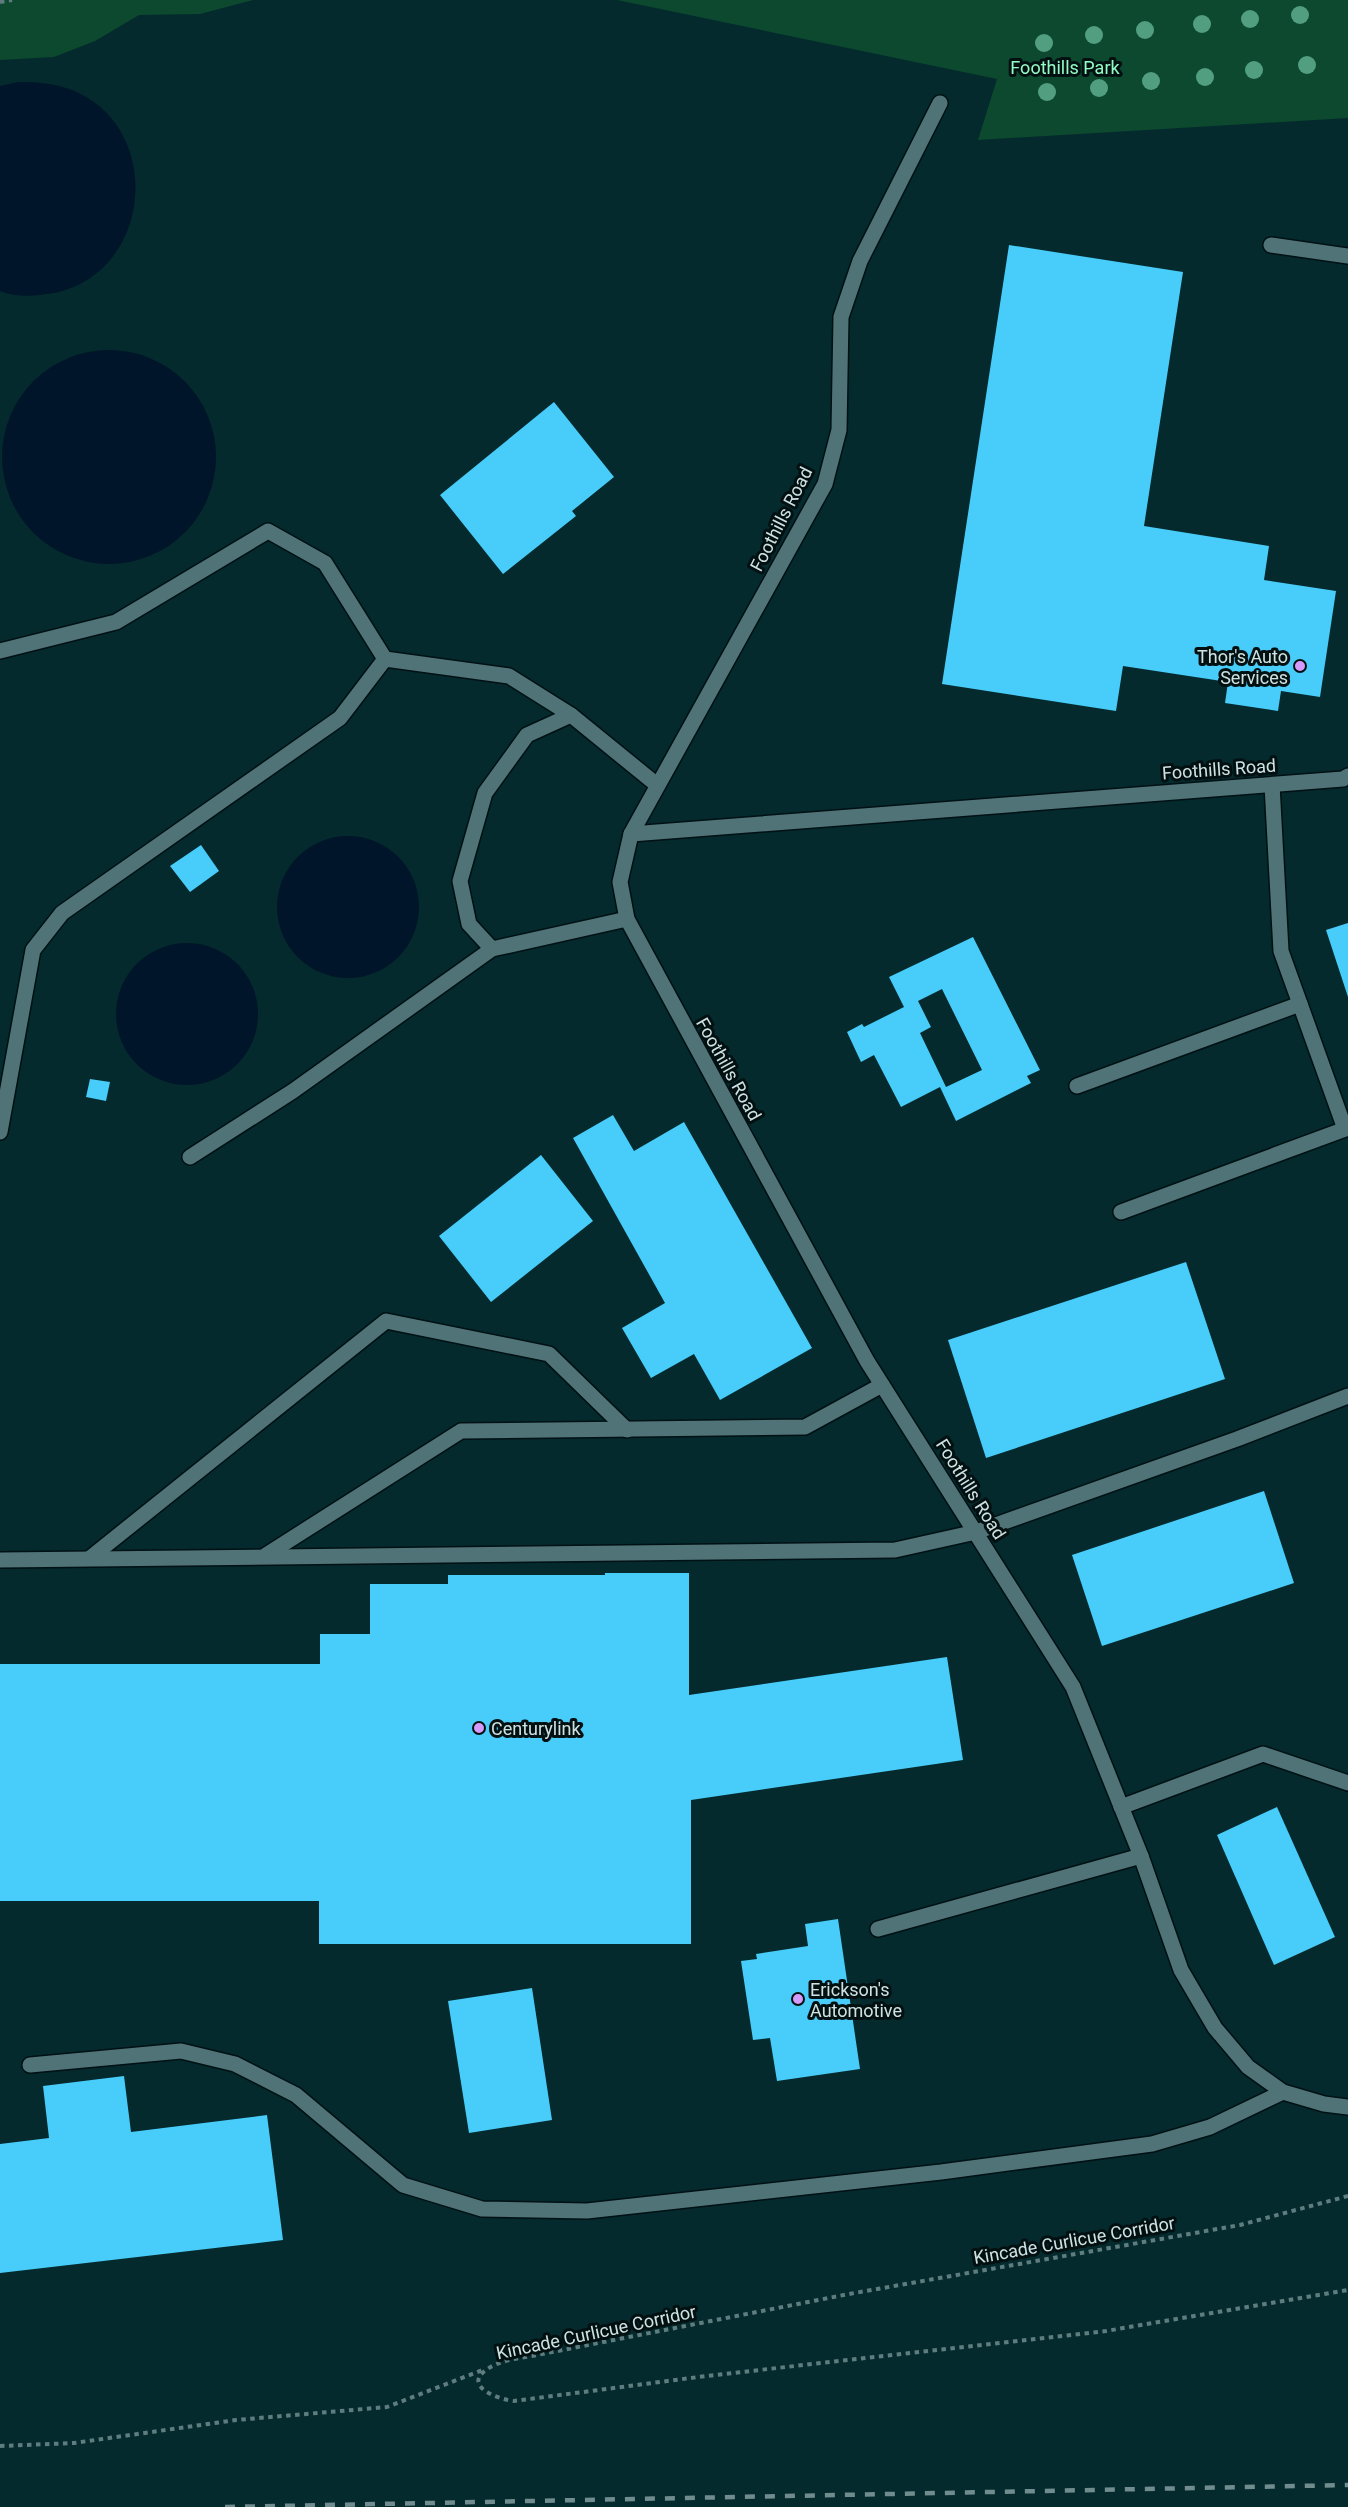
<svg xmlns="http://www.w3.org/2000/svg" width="1348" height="2507" viewBox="0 0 1348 2507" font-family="Roboto,sans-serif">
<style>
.green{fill:#0c492f}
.water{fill:#00152a}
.building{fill:#48ccf9;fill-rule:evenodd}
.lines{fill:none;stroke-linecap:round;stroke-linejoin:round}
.minor-casing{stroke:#001114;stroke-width:18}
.path{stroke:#5f7d7f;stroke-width:4;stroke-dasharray:4.5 4.5;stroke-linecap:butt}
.minor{stroke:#4f7377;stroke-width:15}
.rail{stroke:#708c8e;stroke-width:4.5;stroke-dasharray:10 10;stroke-linecap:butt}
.tree{fill:#529e80}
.poi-dot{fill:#d69bfa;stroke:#031011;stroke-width:2}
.labels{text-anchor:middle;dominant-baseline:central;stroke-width:6;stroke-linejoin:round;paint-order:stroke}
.park-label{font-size:18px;fill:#92fcc4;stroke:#031011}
.street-label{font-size:18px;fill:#cee2e3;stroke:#031011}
.poi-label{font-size:18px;fill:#cee2e3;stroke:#031011;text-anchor:start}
</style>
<rect width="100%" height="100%" fill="#042a2d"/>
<g class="green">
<polygon points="0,0 253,0 200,14 139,15 95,41 54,57 0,60"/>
<polygon points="617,0 1348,0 1348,118 978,140 997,79"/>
</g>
<g class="water">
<path d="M 18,82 C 37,82 54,83 72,90 C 165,127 153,273 54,293 C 36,296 17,298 0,291 L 0,86 Z"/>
<circle cx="109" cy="457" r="107"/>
<circle cx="348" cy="907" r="71"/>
<circle cx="187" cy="1014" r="71"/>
</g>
<g class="building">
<polygon points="1009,245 1183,272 1144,526 1269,546 1264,580 1336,591 1320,697 1281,691 1278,711 1225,703 1228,682 1123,666 1116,711 942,684"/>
<polygon points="554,402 614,477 572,511 576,516 503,574 440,495"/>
<polygon points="201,845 219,871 190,892 170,866"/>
<polygon points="1348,923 1348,997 1326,930"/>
<path d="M 973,937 L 1040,1070 L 1027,1076 L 1031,1083 L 956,1121 L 940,1087 L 901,1107 L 874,1055 L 861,1062 L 847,1032 L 862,1024 L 864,1027 L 904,1007 L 889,977 ZM 942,989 L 982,1070 L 946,1087 L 920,1033 L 931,1027 L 918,1001 Z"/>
<polygon points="90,1079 110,1082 106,1101 86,1097"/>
<polygon points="613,1115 634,1151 684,1122 812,1348 720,1400 694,1354 651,1378 622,1328 665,1303 573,1138"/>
<polygon points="541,1155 593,1221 491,1302 439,1236"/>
<polygon points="1186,1262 1225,1379 986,1458 948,1340"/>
<polygon points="1264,1491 1294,1583 1102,1646 1072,1555"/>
<polygon points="605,1573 689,1573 689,1695 947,1657 963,1760 691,1800 691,1944 319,1944 319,1901 0,1901 0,1664 320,1664 320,1634 370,1634 370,1584 448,1584 448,1575 605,1575"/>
<polygon points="1277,1807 1335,1937 1274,1965 1217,1835"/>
<polygon points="838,1919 860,2069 777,2081 770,2038 753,2040 741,1961 757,1959 756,1954 808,1946 805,1924"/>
<polygon points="532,1988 552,2120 469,2133 448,2001"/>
<polygon points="124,2076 131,2132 267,2115 283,2240 0,2273 0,2144 49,2138 43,2086"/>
</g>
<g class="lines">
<g class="minor-casing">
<g id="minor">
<polyline points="940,103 860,261 841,317 839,430 825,484 631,834 620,882 627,919 867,1361 1073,1687 1141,1856 1181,1970 1215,2028 1248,2067 1283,2092 1324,2104 1348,2107"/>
<polyline points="1271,245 1348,256"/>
<polyline points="0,651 116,622 268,531 325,563 385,659 509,676 571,715"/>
<polyline points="1272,785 1281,951 1345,1129"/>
<polyline points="631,834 1343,779 1348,776"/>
<polyline points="627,919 492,949 469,924 460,881 485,793 527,735 571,715 657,785"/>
<polyline points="1077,1086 1300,1004"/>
<polyline points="0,1132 33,950 62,913 340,718 385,659"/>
<polyline points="190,1157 293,1091 492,949"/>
<polyline points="1121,1212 1348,1128"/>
<polyline points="266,1555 461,1431 805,1427 882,1385"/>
<polyline points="90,1558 386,1321 549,1354 627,1430"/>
<polyline points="0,1560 895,1550 976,1532 1237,1439 1348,1396"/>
<polyline points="1121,1807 1263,1754 1348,1783"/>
<polyline points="878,1929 1141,1856"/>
<polyline points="30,2065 181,2051 235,2064 296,2095 403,2185 482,2209 587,2211 941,2172 1152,2144 1210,2127 1283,2092"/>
</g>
</g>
<g class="path">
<polyline points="0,2 12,0"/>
<path d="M 1348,2196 L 1240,2225 L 849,2294 L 537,2355 C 521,2358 499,2360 486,2370 C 462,2387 501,2400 514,2401 L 706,2376 L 1106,2331 L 1348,2290"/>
<polyline points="0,2446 74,2443 236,2420 387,2407 485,2369"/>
</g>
<use href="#minor" class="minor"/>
<polyline class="rail" points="225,2507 1348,2485"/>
</g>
<g class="tree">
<circle cx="1300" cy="15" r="9"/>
<circle cx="1250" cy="19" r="9"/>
<circle cx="1202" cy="24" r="9"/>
<circle cx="1145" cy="30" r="9"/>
<circle cx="1094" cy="35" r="9"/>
<circle cx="1044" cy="43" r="9"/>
<circle cx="1307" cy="65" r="9"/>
<circle cx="1254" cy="70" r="9"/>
<circle cx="1205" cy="77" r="9"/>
<circle cx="1151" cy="81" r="9"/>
<circle cx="1099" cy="88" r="9"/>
<circle cx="1047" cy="92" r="9"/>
</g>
<g class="poi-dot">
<circle cx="1300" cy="666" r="6"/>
<circle cx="479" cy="1728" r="6"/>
<circle cx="798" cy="1999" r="6"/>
</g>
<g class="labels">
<g class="park-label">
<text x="1065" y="67">Foothills Park</text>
</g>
<g class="street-label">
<text transform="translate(781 519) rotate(-63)">Foothills Road</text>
<text transform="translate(1219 769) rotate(-4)">Foothills Road</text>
<text transform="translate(729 1069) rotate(61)">Foothills Road</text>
<text transform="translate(971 1489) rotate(58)">Foothills Road</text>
<text transform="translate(1074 2240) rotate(-10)">Kincade Curlicue Corridor</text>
<text transform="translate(596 2332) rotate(-12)">Kincade Curlicue Corridor</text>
</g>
<g class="poi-label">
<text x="1288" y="656" text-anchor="end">Thor's Auto<tspan x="1288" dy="21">Services</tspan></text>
<text x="491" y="1728">Centurylink</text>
<text x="810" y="1989">Erickson's<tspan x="810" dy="21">Automotive</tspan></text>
</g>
</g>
</svg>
